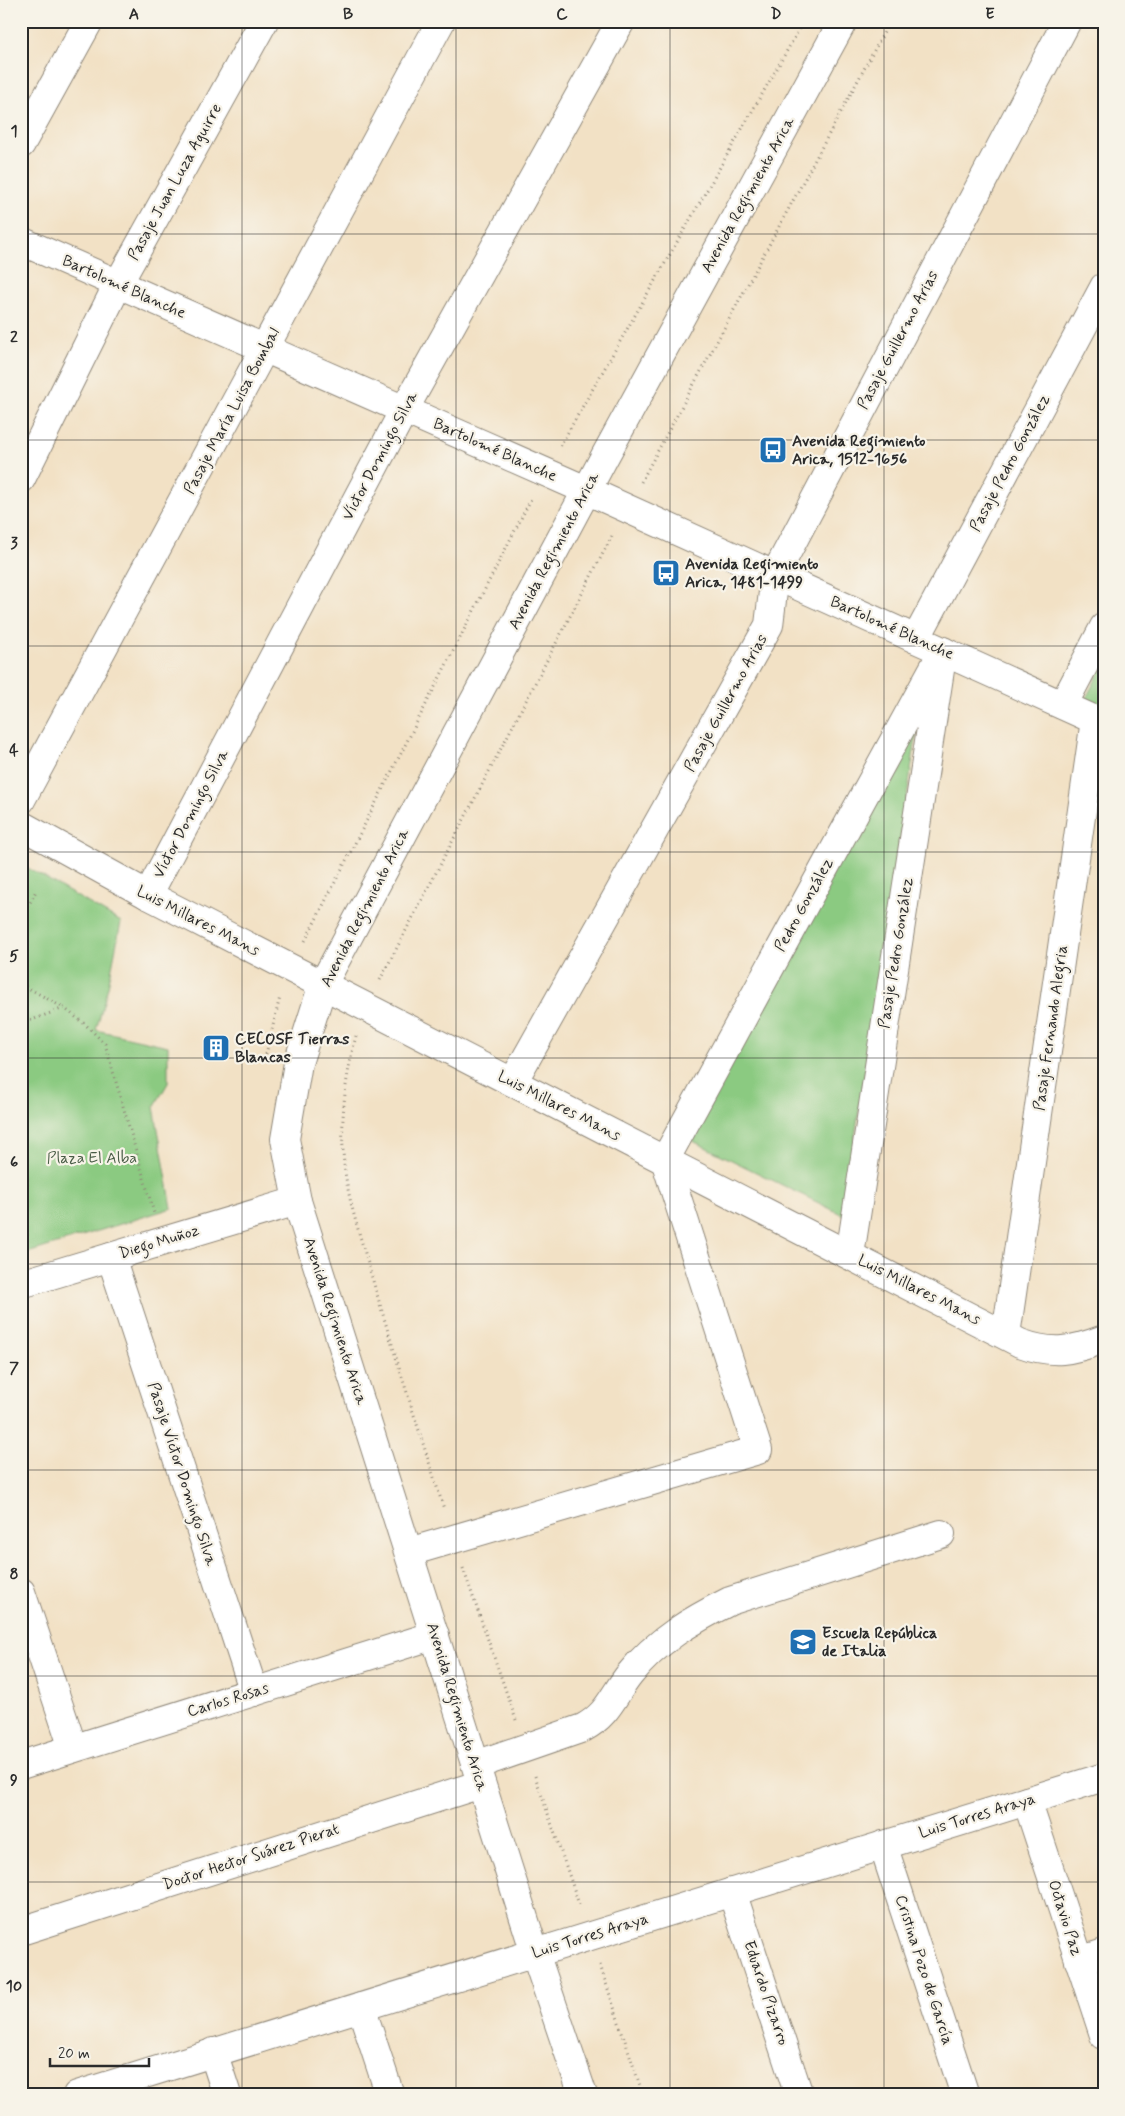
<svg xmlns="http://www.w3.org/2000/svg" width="1125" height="2116" font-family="Mynerve,sans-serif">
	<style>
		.green { fill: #8bca81; stroke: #5b7a56 }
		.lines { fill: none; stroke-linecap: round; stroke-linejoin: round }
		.minor-casing { stroke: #8e8678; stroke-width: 30 }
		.path { stroke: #8e8678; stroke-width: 3; stroke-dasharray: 1 4; stroke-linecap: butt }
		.minor { stroke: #fff; stroke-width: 28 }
		.grid { fill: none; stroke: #2b2b2b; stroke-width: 1; stroke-opacity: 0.55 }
		.labels { text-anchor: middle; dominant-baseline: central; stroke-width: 4.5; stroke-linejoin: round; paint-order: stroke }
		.street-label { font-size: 16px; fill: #2b2b2b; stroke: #f7f3e8 }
		.poi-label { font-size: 16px; font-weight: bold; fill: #2b2b2b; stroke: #f7f3e8; text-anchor: start }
		.park-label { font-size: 16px; fill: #485b45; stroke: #f7f3e8 }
		.neatline { fill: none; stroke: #2b2b2b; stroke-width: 2 }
		.grid-label { font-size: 16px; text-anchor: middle; font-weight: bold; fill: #2b2b2b }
	</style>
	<rect width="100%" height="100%" fill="#f7f3e8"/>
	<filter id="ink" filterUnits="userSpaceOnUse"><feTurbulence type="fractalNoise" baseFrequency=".02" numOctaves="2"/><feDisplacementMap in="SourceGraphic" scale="10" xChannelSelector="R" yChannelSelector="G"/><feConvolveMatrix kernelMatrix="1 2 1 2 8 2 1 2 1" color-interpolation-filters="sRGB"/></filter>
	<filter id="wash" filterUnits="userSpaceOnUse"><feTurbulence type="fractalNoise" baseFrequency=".0096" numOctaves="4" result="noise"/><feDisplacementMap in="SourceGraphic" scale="20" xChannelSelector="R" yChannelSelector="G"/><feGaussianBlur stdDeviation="1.12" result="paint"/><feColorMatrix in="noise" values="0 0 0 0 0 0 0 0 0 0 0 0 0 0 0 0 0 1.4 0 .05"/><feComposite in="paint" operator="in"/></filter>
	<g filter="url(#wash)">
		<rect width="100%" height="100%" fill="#f2e1c5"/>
		<g class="green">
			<polygon points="1104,663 1104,708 1085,700"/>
			<polygon points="921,705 843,1215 691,1140"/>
			<polygon points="21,864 121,922 108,987 96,1030 168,1046 168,1083 154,1107 172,1208 21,1255"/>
		</g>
	</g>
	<g filter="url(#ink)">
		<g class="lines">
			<defs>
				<g id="minor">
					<polyline points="21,144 89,21"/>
					<polyline points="21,241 586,490 1104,724"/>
					<polyline points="21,479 118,284 264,21"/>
					<polyline points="916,639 1104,287"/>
					<polyline points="1063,705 1104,627"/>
					<polyline points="21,800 441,21"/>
					<path d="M21,825L148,895L1020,1343C1053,1355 1072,1351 1104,1339"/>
					<polyline points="148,895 404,410 621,21"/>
					<polyline points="513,1082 769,625 775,575 1067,21"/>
					<polyline points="850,1255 940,670"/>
					<polyline points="111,1257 254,1692"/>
					<polyline points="21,1284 297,1201"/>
					<polyline points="1006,1335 1095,720"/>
					<polyline points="409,1552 758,1450 665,1160 943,651"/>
					<polyline points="21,1592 73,1748"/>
					<polyline points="21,1765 435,1635"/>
					<path d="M476,1765L583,1728C609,1714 613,1695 630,1674C656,1641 692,1620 730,1601L941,1534"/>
					<polyline points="1027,1801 1104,2035"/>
					<polyline points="883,1845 965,2095"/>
					<polyline points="732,1892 799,2095"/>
					<polyline points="21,1931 481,1784"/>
					<polyline points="1079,1961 1104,1953"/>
					<polyline points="361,2007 390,2095"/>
					<polyline points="213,2052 227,2095"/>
					<polyline points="77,2095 1104,1777"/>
					<polyline points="583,2095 535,1953 297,1201 285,1139 298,1063 323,984 605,456 843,21"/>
				</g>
			</defs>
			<use href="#minor" class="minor-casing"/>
			<g class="path">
				<polyline points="560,446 804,21"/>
				<polyline points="641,482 890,21"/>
				<polyline points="21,920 37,889"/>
				<polyline points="305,941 531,499"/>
				<polyline points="380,980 612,536"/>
				<polyline points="21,984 64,1008"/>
				<polyline points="21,1024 64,1008 86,1025 105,1044 154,1213"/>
				<path d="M356,1036C345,1078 340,1121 344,1164C348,1201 361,1238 371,1274C394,1353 419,1431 444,1509"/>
				<polyline points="266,1054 280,997"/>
				<polyline points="463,1568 516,1720"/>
				<polyline points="535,1776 580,1907"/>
				<polyline points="600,1965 643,2095"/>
			</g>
			<use href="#minor" class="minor"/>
		</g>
	</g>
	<path class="grid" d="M242,21V2095M456,21V2095M670,21V2095M884,21V2095M21,234H1104M21,440H1104M21,646H1104M21,852H1104M21,1058H1104M21,1264H1104M21,1470H1104M21,1676H1104M21,1882H1104"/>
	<defs>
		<symbol id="bus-square" viewBox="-11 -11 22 22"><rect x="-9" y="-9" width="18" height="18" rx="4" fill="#1f6fb2" stroke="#f7f3e8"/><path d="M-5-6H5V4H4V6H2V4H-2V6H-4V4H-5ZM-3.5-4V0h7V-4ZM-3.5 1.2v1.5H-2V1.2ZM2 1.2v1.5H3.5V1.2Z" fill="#fff"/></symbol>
		<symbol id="building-square" viewBox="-11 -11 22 22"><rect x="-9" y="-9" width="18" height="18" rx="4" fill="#1f6fb2" stroke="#f7f3e8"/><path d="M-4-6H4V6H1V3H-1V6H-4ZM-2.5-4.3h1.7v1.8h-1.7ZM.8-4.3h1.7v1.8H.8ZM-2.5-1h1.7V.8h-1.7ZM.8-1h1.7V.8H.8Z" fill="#fff"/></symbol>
		<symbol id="school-square" viewBox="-11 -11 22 22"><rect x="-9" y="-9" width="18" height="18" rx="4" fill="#1f6fb2" stroke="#f7f3e8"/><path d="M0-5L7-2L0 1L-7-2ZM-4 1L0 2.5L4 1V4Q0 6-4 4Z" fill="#fff"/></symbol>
	</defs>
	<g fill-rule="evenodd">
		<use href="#bus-square" x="757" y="434" width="32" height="32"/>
		<use href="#bus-square" x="650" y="557" width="32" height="32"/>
		<use href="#building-square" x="200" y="1032" width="32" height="32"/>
		<use href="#school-square" x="787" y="1626" width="32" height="32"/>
	</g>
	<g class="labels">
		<g class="street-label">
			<text transform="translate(175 182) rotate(-61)">Pasaje Juan Luza Aguirre</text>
			<text transform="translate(748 195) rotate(-61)">Avenida Regimiento Arica</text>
			<text transform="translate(124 287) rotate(24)">Bartolomé Blanche</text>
			<text transform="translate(898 340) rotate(-62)">Pasaje Guillermo Arias</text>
			<text transform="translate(232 411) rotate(-62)">Pasaje María Luisa Bombal</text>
			<text transform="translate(495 450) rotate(24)">Bartolomé Blanche</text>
			<text transform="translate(380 456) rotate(-62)">Víctor Domingo Silva</text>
			<text transform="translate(1010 463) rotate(-62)">Pasaje Pedro González</text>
			<text transform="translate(554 551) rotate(-62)">Avenida Regimiento Arica</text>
			<text transform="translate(892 628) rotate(24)">Bartolomé Blanche</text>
			<text transform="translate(726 703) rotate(-61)">Pasaje Guillermo Arias</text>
			<text transform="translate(191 814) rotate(-62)">Víctor Domingo Silva</text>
			<text transform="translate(804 905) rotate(-61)">Pedro González</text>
			<text transform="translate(365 908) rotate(-63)">Avenida Regimiento Arica</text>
			<text transform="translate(198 921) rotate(27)">Luis Millares Mans</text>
			<text transform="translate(896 953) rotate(-81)">Pasaje Pedro González</text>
			<text transform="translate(1051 1028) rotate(-82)">Pasaje Fernando Alegria</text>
			<text transform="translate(559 1106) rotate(27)">Luis Millares Mans</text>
			<text transform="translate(159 1242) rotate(-17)">Diego Muñoz</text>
			<text transform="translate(919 1290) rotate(27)">Luis Millares Mans</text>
			<text transform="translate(335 1321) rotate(72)">Avenida Regimiento Arica</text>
			<text transform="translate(182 1474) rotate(72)">Pasaje Víctor Domingo Silva</text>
			<text transform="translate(228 1700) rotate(-17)">Carlos Rosas</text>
			<text transform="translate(457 1707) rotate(73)">Avenida Regimiento Arica</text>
			<text transform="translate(977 1816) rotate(-17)">Luis Torres Araya</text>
			<text transform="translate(251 1857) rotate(-18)">Doctor Hector Suárez Pierat</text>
			<text transform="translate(1065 1918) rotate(72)">Octavio Paz</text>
			<text transform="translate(590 1936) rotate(-17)">Luis Torres Araya</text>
			<text transform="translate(924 1970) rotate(72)">Cristina Pozo de García</text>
			<text transform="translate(766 1993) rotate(71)">Eduardo Pizarro</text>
		</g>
		<g class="poi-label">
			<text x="792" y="441">Avenida Regimiento<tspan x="792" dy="18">Arica, 1512-1656</tspan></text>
			<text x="685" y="564">Avenida Regimiento<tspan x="685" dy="18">Arica, 1481-1499</tspan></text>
			<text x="235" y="1039">CECOSF Tierras<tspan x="235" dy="18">Blancas</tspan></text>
			<text x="822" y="1633">Escuela República<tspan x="822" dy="18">de Italia</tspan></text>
		</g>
		<g class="park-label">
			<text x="92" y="1158">Plaza El Alba</text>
		</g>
	</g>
	<rect width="1125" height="2116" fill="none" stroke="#f7f3e8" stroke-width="55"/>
	<path d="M50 2058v8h99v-8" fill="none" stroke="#2b2b2b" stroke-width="2.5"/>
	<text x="58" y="2058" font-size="15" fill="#2b2b2b" stroke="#f7f3e8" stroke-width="4" paint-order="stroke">20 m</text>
	<rect x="28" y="28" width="1070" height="2060" class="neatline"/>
	<g class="grid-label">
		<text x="134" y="19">A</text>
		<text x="348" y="19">B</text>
		<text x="562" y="19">C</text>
		<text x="776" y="19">D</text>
		<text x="990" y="19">E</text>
		<text x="14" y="136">1</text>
		<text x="14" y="342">2</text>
		<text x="14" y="548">3</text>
		<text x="14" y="755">4</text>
		<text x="14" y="961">5</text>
		<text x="14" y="1167">6</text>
		<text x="14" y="1373">7</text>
		<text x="14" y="1579">8</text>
		<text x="14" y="1785">9</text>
		<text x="14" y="1991">10</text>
	</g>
</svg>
